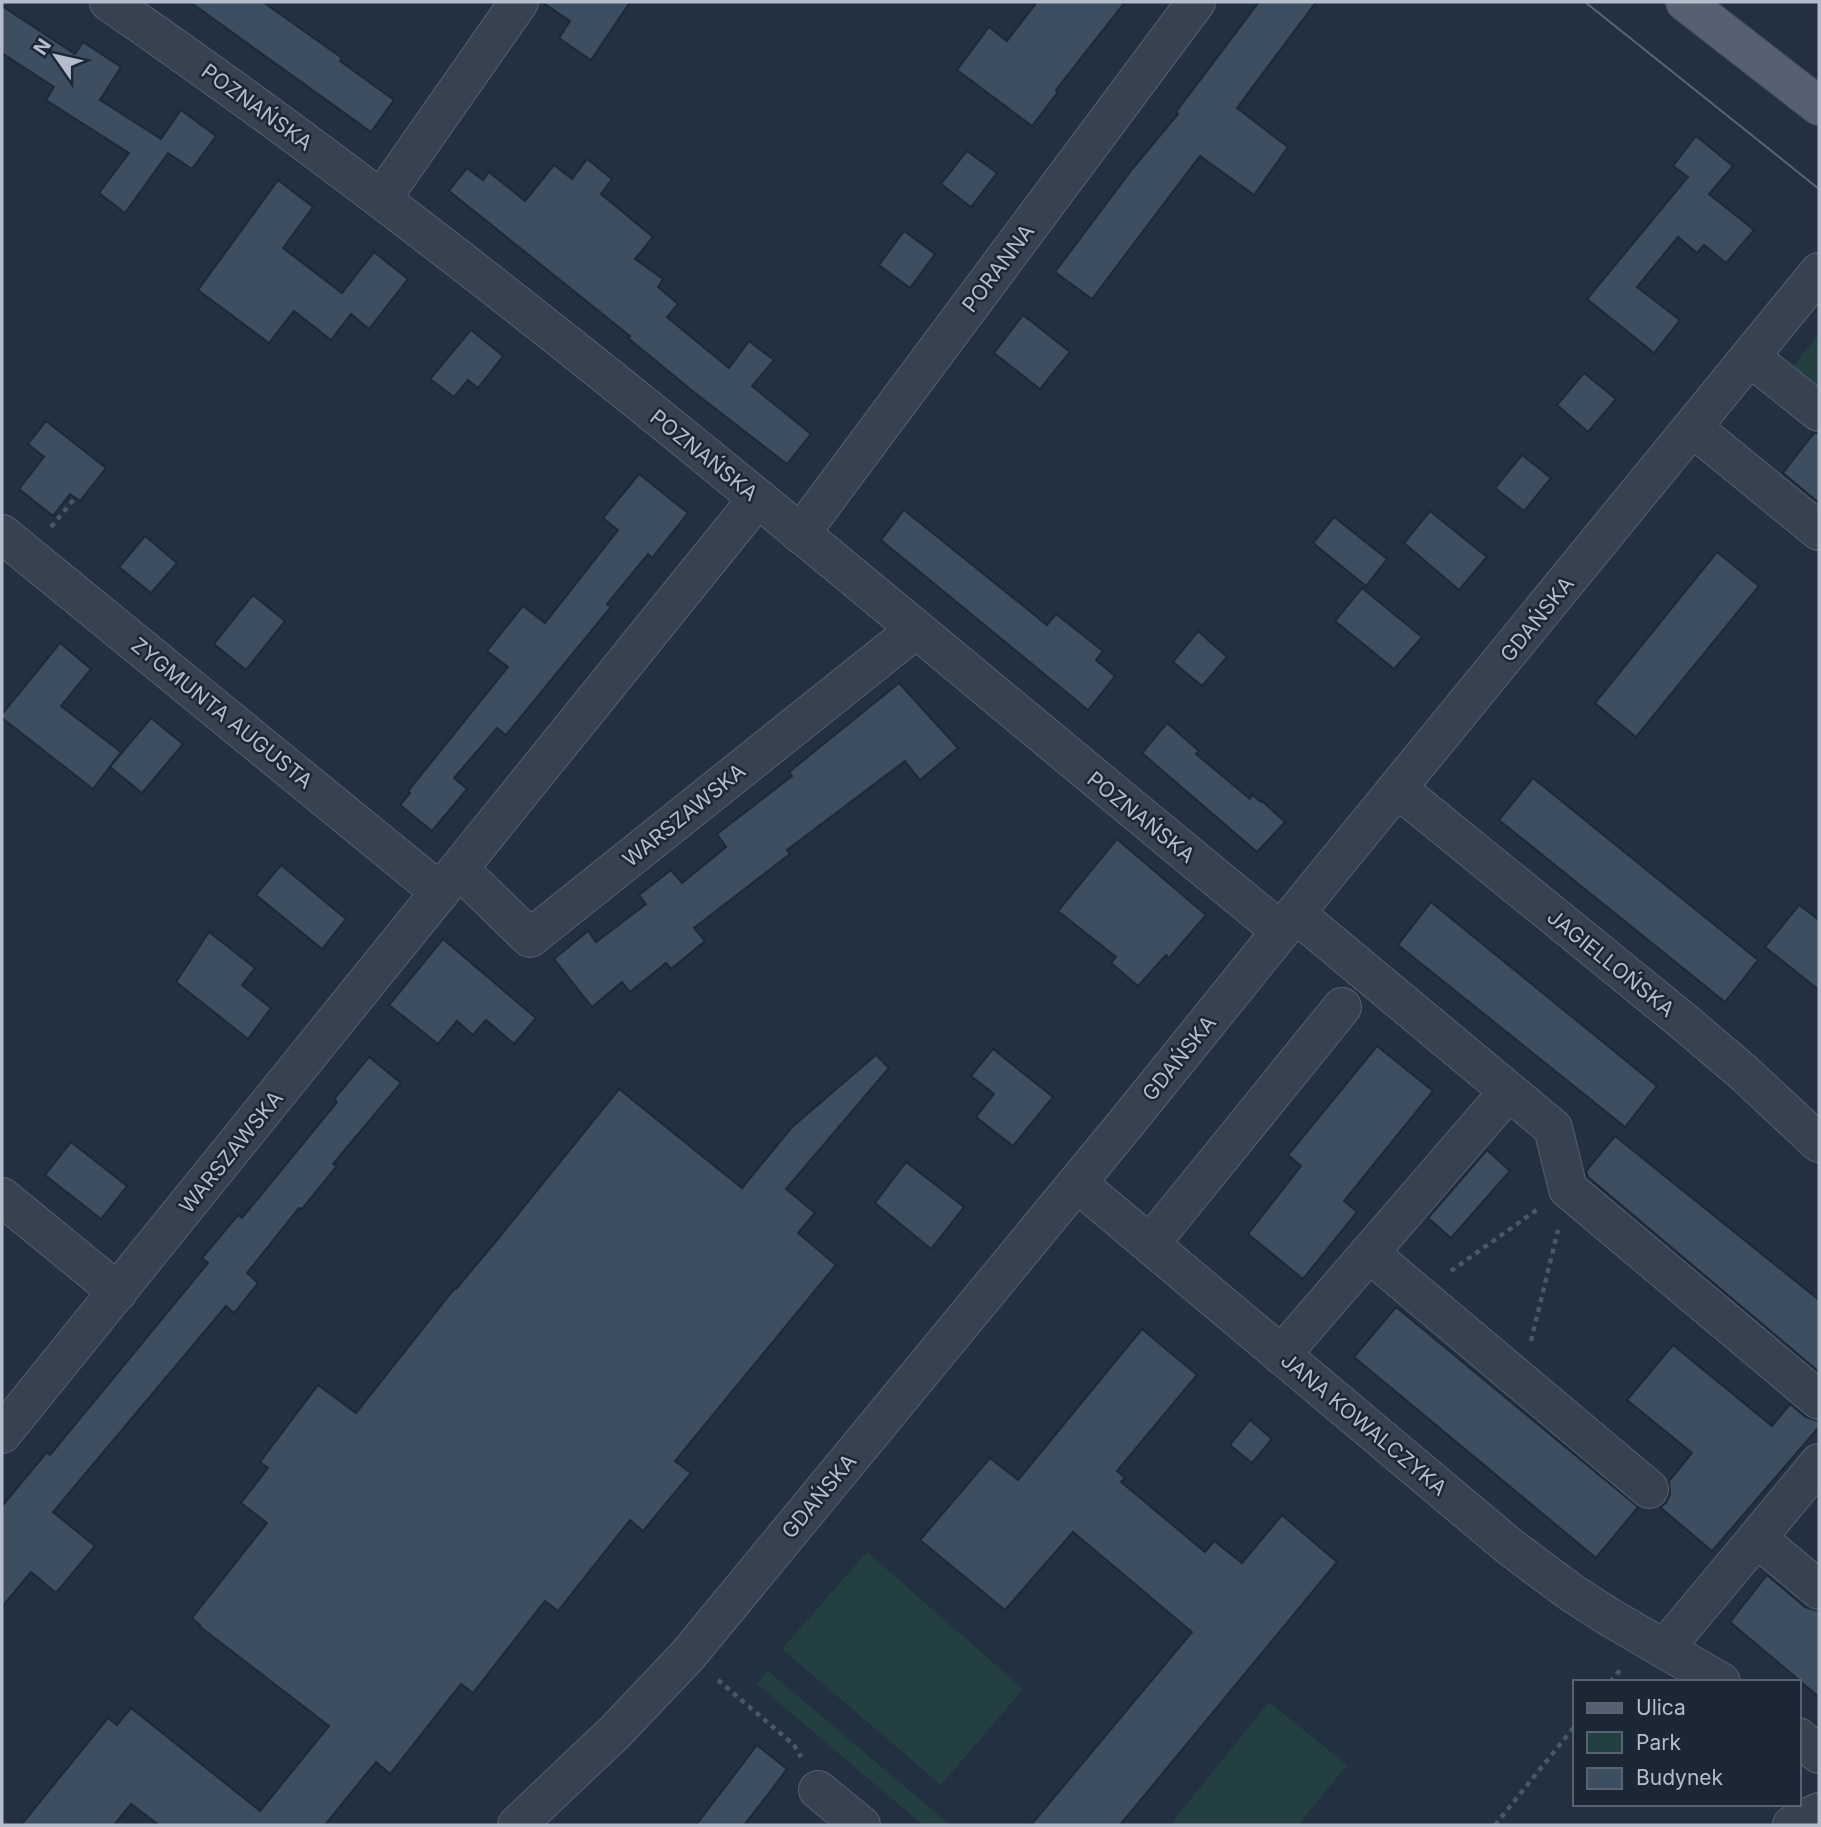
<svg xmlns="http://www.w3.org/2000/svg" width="1821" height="1827" font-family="Inter,sans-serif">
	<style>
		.green { fill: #243f42 }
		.building { fill: #3e4e61; stroke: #1e2938; stroke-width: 2 }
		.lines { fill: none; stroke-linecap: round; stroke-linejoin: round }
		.minor-casing { stroke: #55606e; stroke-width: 40 }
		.major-casing { stroke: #404b5a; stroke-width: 40 }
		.path { stroke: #435c5f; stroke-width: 4.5; stroke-dasharray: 5 5; stroke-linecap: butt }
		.minor { stroke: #374251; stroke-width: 38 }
		.major { stroke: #556171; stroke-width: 38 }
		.tram { stroke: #586678; stroke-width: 2 }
		.labels { text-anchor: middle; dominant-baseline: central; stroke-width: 5; stroke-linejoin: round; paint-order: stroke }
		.street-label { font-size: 21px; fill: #b3bdcb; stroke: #1c2736 }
	</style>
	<rect width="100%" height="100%" fill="#223041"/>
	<g class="green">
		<polygon points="1819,334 1819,410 1782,380"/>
		<polygon points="867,1552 1023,1689 941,1785 782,1649"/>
		<polygon points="768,1670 768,1671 950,1825 923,1825 757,1684"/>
		<polygon points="1269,1702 1347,1765 1298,1825 1170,1825"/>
	</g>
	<g class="building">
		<polygon points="190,2 263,2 342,58 340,61 394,100 371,132"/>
		<polygon points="542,2 630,2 591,60 559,38 570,21"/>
		<polygon points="1037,2 1125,2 1056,90 1058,92 1032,126 957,70 989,27 1007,41"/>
		<polygon points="1259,2 1316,2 1237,108 1288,147 1254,195 1200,156 1092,299 1055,272 1133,168 1178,114 1176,112"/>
		<polygon points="2,6 75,54 83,42 121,67 100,100 161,139 181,110 216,136 192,169 168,153 125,213 99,193 129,153 46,100 54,87 2,53"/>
		<polygon points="1696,136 1733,166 1709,194 1754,230 1726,263 1704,245 1697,253 1678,237 1637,287 1680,320 1654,353 1587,299 1688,177 1673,166"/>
		<polygon points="967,151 997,173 971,207 941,184"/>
		<polygon points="587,159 612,179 601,194 653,237 635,259 663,279 658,287 678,304 667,317 729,368 749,341 774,360 752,386 811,434 787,464 695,393 628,338 630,336 449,191 467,168 483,180 489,172 525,201 554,165 572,179"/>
		<polygon points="278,180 313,207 283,248 342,293 374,252 408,279 369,329 351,314 331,340 294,311 269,343 198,290"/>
		<polygon points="904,231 935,254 910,288 879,265"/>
		<polygon points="1023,315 1070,352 1040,389 994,353"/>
		<polygon points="471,330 503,356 478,388 468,380 454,397 430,379"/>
		<polygon points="1584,373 1616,399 1588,432 1557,405"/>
		<polygon points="46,421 106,468 80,501 70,494 53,516 19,489 44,457 28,444"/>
		<polygon points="1814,433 1819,433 1819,503 1783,473"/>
		<polygon points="1522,455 1551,478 1524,511 1495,488"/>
		<polygon points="639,474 688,513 652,558 648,554 607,604 611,607 506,735 497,728 454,778 467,789 432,831 400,805 410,793 408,791 508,667 487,651 523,606 545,623 618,530 603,518"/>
		<polygon points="904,510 1047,625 1056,614 1103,651 1096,660 1115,676 1088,710 881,540"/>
		<polygon points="1430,511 1487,557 1459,590 1404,543"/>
		<polygon points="1334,517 1387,559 1366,586 1313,543"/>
		<polygon points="145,536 177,563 151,593 119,567"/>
		<polygon points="1717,552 1759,586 1636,737 1595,703"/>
		<polygon points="1362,588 1422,637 1394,669 1335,621"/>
		<polygon points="253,595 285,621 246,670 214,644"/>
		<polygon points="1198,631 1227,657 1202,686 1173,662"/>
		<polygon points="60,643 91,669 61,706 121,752 93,789 2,718 2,714"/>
		<polygon points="899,683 958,748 920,780 905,761 787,850 790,854 694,928 705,941 671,969 666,963 630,992 622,982 592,1007 554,959 588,931 596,942 646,904 639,895 671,870 682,883 726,847 717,834 792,776 789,772"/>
		<polygon points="151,718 183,744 142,793 110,767"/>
		<polygon points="1167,723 1199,751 1196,754 1250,799 1252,795 1261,802 1262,801 1285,822 1257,852 1142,753"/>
		<polygon points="1533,778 1758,960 1725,1002 1499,820"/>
		<polygon points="1117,839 1206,915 1169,958 1166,955 1138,986 1111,963 1116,957 1058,911"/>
		<polygon points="281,865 346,919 322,949 256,895"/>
		<polygon points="1431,902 1657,1086 1625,1127 1398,945"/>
		<polygon points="1799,905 1819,920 1819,990 1765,947"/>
		<polygon points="209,932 255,968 242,985 271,1008 248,1039 176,982"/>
		<polygon points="443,939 536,1018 514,1044 486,1020 473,1035 457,1021 438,1044 389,1005"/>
		<polygon points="1377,1046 1433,1091 1344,1201 1357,1212 1303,1279 1248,1234 1301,1166 1288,1155"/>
		<polygon points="993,1049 1053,1097 1013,1146 976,1117 994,1094 971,1076"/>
		<polygon points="876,1055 889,1068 786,1189 815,1213 798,1233 836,1265 675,1461 691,1473 643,1531 630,1520 558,1611 545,1601 473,1693 461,1684 390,1774 376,1762 325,1825 159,1825 131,1804 114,1825 21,1825 108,1718 117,1725 131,1708 260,1811 329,1726 199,1626 200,1625 192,1618 267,1523 241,1503 268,1468 260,1462 318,1385 356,1413 455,1288 456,1289 497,1240 619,1089 742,1188 792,1127"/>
		<polygon points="369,1057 401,1083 333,1164 337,1166 302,1209 299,1208 247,1273 258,1283 234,1313 226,1306 53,1512 95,1546 56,1593 31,1572 2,1607 2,1506 47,1452 50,1455 208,1263 202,1258 238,1215 242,1218 337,1102 334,1099"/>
		<polygon points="1615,1136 1819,1300 1819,1372 1588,1177 1586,1171"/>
		<polygon points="71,1142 127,1186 101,1219 45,1175"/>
		<polygon points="1487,1150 1510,1171 1451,1238 1428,1218"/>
		<polygon points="906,1162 964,1207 931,1249 875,1203"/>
		<polygon points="1396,1307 1638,1507 1596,1558 1354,1357"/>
		<polygon points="1142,1329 1197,1375 1117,1471 1125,1478 1121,1482 1205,1552 1214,1541 1242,1563 1282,1515 1337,1562 1120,1825 1031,1825 1192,1632 1073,1532 1005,1610 920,1540 990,1458 1018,1480"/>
		<polygon points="1673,1345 1772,1426 1790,1404 1806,1417 1819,1421 1819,1427 1712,1551 1660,1507 1666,1503 1670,1494 1669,1481 1692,1453 1627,1400"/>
		<polygon points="1250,1420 1272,1439 1252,1463 1230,1445"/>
		<polygon points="1767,1575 1805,1607 1819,1611 1819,1697 1730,1622"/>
		<polygon points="757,1745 787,1769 766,1797 744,1825 696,1825"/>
	</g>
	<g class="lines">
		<defs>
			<g id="minor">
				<path d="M109,2C520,285 895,616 1281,931"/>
				<polyline points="382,198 519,2"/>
				<polyline points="1750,357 1819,412"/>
				<polyline points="1693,428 1819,531"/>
				<polyline points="2,534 440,892"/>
				<polyline points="800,534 1196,2"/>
				<polyline points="1398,789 1683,1021 1744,1073 1819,1143"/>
				<polyline points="459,869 530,938 915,630"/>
				<polyline points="1295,913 1553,1128 1568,1189 1819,1400"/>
				<polyline points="1077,1183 1509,1546 1572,1593 1611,1618 1721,1682"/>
				<polyline points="2,1197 118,1292"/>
				<polyline points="1150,1244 1342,1007"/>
				<polyline points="1369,1253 1649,1489"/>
				<polyline points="1281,1355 1508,1092"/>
				<polyline points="2,1434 758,498"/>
				<polyline points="1757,1538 1819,1463"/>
				<polyline points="1664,1649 1757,1538 1819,1590"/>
				<polyline points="1798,1737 1819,1754"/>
				<polyline points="818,1790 861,1825"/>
				<polyline points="517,1825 616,1731 688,1655 1127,1122 1327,874 1819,272"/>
				<polyline points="1792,1825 1819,1812"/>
			</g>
			<polyline id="major" points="1685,2 1819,106"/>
		</defs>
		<use href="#minor" class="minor-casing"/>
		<use href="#major" class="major-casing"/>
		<g class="path">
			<polyline points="51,527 75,498"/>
			<polyline points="1451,1271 1538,1209"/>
			<polyline points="1531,1341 1558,1230"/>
			<polyline points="718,1680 794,1745 801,1757"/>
			<polyline points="1610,1682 1621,1669"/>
			<polyline points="1495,1825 1574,1727"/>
		</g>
		<use href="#minor" class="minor"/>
		<use href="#major" class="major"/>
		<polyline class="tram" points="1585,2 1819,189"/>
	</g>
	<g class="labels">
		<g class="street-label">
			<text transform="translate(257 107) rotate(36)">POZNAŃSKA</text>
			<text transform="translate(998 268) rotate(-53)">PORANNA</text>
			<text transform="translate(704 455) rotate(39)">POZNAŃSKA</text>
			<text transform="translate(1537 619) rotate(-51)">GDAŃSKA</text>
			<text transform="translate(222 713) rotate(39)">ZYGMUNTA AUGUSTA</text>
			<text transform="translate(684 815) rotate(-39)">WARSZAWSKA</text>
			<text transform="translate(1141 817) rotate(39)">POZNAŃSKA</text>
			<text transform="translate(1611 963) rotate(39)">JAGIELLOŃSKA</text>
			<text transform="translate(1179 1058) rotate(-51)">GDAŃSKA</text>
			<text transform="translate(231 1152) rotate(-51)">WARSZAWSKA</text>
			<text transform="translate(1364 1424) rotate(40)">JANA KOWALCZYKA</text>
			<text transform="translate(819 1496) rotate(-50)">GDAŃSKA</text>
		</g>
	</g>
	<rect width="1821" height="1827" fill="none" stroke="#b3bdcb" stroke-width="7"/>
	<rect x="1573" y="1680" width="228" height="126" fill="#1c2736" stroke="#586372" stroke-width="2"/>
	<rect x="1587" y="1703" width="35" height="10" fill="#556171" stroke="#586372" stroke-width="2"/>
	<text x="1636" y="1715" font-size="21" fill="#b3bdcb">Ulica</text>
	<rect x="1587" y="1732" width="35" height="21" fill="#243f42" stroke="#586372" stroke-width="2"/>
	<text x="1636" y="1750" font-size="21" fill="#b3bdcb">Park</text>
	<rect x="1587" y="1768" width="35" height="21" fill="#3e4e61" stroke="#586372" stroke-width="2"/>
	<text x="1636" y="1785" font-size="21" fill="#b3bdcb">Budynek</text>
	<g transform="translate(56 56) rotate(304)" stroke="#1c2736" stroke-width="5" paint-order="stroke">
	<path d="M0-5L12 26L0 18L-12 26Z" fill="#b3bdcb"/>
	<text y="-10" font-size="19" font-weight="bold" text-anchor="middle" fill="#b3bdcb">N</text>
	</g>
</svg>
